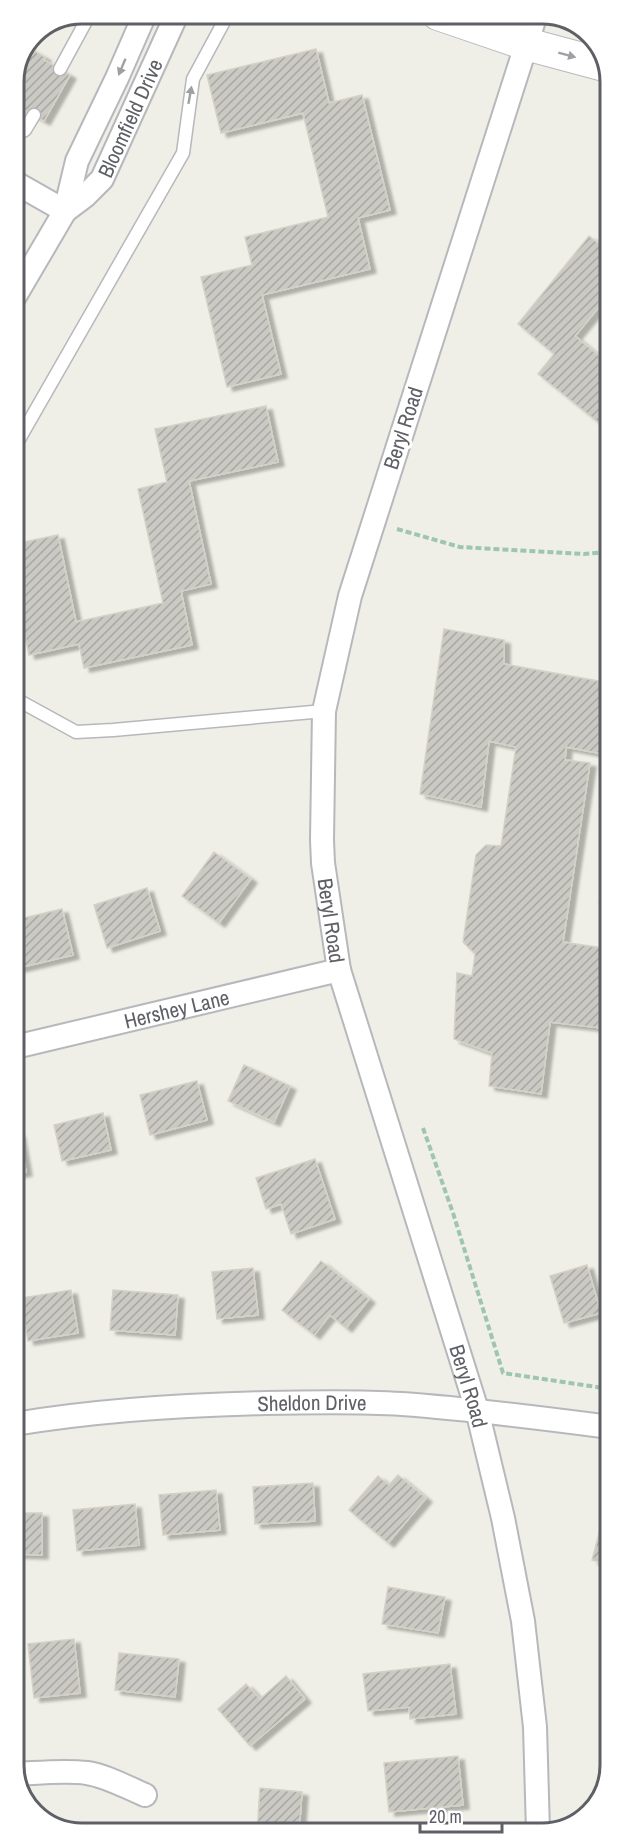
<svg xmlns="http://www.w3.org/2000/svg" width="624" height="1847" font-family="'Archivo Narrow',sans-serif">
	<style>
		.building { fill: url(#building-hatch); stroke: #d4d2c5; stroke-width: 1.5; filter: url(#shadow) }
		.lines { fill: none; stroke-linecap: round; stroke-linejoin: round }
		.service-casing { stroke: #b7b8bc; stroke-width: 15 }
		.minor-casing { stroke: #b7b8bc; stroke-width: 26 }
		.secondary-casing { stroke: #b8b9bf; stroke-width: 34 }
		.path { stroke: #9ec5b1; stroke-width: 4; stroke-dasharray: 6 3; stroke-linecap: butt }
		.service { stroke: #fff; stroke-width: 12 }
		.minor { stroke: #fff; stroke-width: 22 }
		.secondary { stroke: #fff; stroke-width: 32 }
		.oneway { fill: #9ea0a3 }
		.labels { text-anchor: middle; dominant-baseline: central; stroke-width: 6; stroke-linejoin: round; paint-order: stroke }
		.street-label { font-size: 21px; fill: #5e6066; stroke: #fff }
		.rim { fill: none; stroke: #5e6066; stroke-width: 3 }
	</style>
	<defs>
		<pattern id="building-hatch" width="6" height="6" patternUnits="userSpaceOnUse" patternTransform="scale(1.5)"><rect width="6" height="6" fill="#cbc9c4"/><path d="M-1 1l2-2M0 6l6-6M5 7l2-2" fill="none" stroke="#a8a7a3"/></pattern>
		<filter id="shadow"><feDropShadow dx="6" dy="4" stdDeviation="1.5" flood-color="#0004"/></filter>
	</defs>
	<rect width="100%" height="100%" fill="#efefe7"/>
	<g class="building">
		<polygon points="27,47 45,57 44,60 70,75 44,121 18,106 16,109 14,108 14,77"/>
		<polygon points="316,49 329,103 362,95 390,210 358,218 370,269 262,295 281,374 227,387 201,277 252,265 245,237 328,217 303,113 221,133 207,75"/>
		<polygon points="589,236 609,252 609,295 575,336 609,364 609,431 538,374 554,354 518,324"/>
		<polygon points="266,406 278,462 189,481 211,584 181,591 192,645 84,668 79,644 29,655 14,584 14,544 58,535 76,622 163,603 138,489 167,482 155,429"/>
		<polygon points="444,629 504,640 504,664 609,683 609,755 566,747 565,760 590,763 563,942 609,949 610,1029 550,1022 541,1094 489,1086 492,1053 454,1039 457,973 472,976 475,954 463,942 476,855 486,845 501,846 516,747 489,741 481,807 420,794"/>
		<polygon points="609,837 609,905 599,904"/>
		<polygon points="214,852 251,879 219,923 182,896"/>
		<polygon points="147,888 160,931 107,948 94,905"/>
		<polygon points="62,909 73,955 18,968 15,953 15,920"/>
		<polygon points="244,1065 290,1086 274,1122 228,1101"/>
		<polygon points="197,1081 207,1120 150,1135 140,1095"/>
		<polygon points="103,1113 111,1150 62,1161 54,1125"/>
		<polygon points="19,1133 26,1172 15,1174 15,1134"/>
		<polygon points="315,1159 335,1219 291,1234 281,1204 266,1209 256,1178"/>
		<polygon points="321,1261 369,1299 346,1328 330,1315 314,1335 282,1310"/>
		<polygon points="587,1265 601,1313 564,1323 550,1276"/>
		<polygon points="253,1268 258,1315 217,1319 212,1272"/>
		<polygon points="71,1290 78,1333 28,1341 21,1298"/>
		<polygon points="113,1290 178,1295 175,1335 110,1330"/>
		<polygon points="398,1475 426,1498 388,1543 349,1510 378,1476 389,1485"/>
		<polygon points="313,1483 315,1521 255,1524 253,1487"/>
		<polygon points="216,1490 220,1530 163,1535 159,1495"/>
		<polygon points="135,1504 139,1545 77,1551 73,1510"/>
		<polygon points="606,1507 610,1509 610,1565 592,1560"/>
		<polygon points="15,1513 42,1513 42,1555 15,1554"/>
		<polygon points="388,1587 445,1597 438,1633 382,1624"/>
		<polygon points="610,1630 610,1676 601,1633"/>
		<polygon points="74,1639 80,1693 34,1698 28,1644"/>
		<polygon points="119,1653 179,1659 175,1697 115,1690"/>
		<polygon points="450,1664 456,1714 410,1719 409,1707 368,1711 363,1674"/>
		<polygon points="286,1676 305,1699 250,1746 218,1709 246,1684 260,1699"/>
		<polygon points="458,1756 463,1805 389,1812 384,1763"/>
		<polygon points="260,1788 302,1792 299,1832 257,1833"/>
	</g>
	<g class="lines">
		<defs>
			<g id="service">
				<polyline points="60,69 85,23"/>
				<polyline points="14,136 25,130 34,115"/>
				<polyline points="14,448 183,153 193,79 228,14"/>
				<polyline points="14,698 76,732 113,730 324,711"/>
			</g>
			<g id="minor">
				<path id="s1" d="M536,14L350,596L324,711L322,840L323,863L339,970L477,1410L503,1518L523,1621L535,1727L538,1831"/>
				<polyline points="14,182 65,211"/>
				<path id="s2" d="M65,211L85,196L102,179L177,14"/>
				<polyline points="14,298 65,211 77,161 117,78 145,14"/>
				<path id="s3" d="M15,1047L339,970"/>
				<path id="s4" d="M15,1424C97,1410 182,1405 265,1403C310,1402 356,1401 402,1404C472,1409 541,1418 610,1427"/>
				<path d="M16,1774C39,1773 64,1770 87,1773C107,1776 126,1787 145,1795"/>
			</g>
			<polyline id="secondary" points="438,14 526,44 608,66"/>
		</defs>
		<use href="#service" class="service-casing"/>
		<use href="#minor" class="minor-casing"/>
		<use href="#secondary" class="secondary-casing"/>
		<g class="path">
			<polyline points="397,529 460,547 584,554 609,552"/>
			<polyline points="423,1128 453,1213 503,1373 610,1389"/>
		</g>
		<use href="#service" class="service"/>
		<use href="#minor" class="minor"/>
		<use href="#secondary" class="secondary"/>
	</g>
	<defs><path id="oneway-solid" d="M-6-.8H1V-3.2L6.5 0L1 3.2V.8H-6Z" transform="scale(1.5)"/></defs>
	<g class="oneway">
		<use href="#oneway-solid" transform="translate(567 55) rotate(15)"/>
		<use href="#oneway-solid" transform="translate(122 67) rotate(113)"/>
		<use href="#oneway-solid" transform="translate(190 95) rotate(-80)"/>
	</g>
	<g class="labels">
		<g class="street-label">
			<text stroke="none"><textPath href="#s2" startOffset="116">Bloomfield Drive</textPath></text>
			<text transform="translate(403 428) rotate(-72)">Beryl Road</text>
			<text stroke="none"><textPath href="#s1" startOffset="939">Beryl Road</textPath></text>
			<text stroke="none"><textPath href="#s3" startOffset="166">Hershey Lane</textPath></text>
			<text stroke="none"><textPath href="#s1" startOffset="1425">Beryl Road</textPath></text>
			<text stroke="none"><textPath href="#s4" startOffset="298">Sheldon Drive</textPath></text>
		</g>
	</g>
	<path d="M0 0H624V1847H0ZM82 24H542A58 58 0 0 1 600 82V1765A58 58 0 0 1 542 1823H82A58 58 0 0 1 24 1765V82A58 58 0 0 1 82 24Z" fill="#fff" fill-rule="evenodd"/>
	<path class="rim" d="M82 24H542A58 58 0 0 1 600 82V1765A58 58 0 0 1 542 1823H82A58 58 0 0 1 24 1765V82A58 58 0 0 1 82 24Z"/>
	<path d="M420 1823v9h82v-9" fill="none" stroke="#5e6066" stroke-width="3"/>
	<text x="429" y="1823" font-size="18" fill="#5e6066" stroke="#ffffff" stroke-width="4.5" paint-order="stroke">20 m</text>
</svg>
